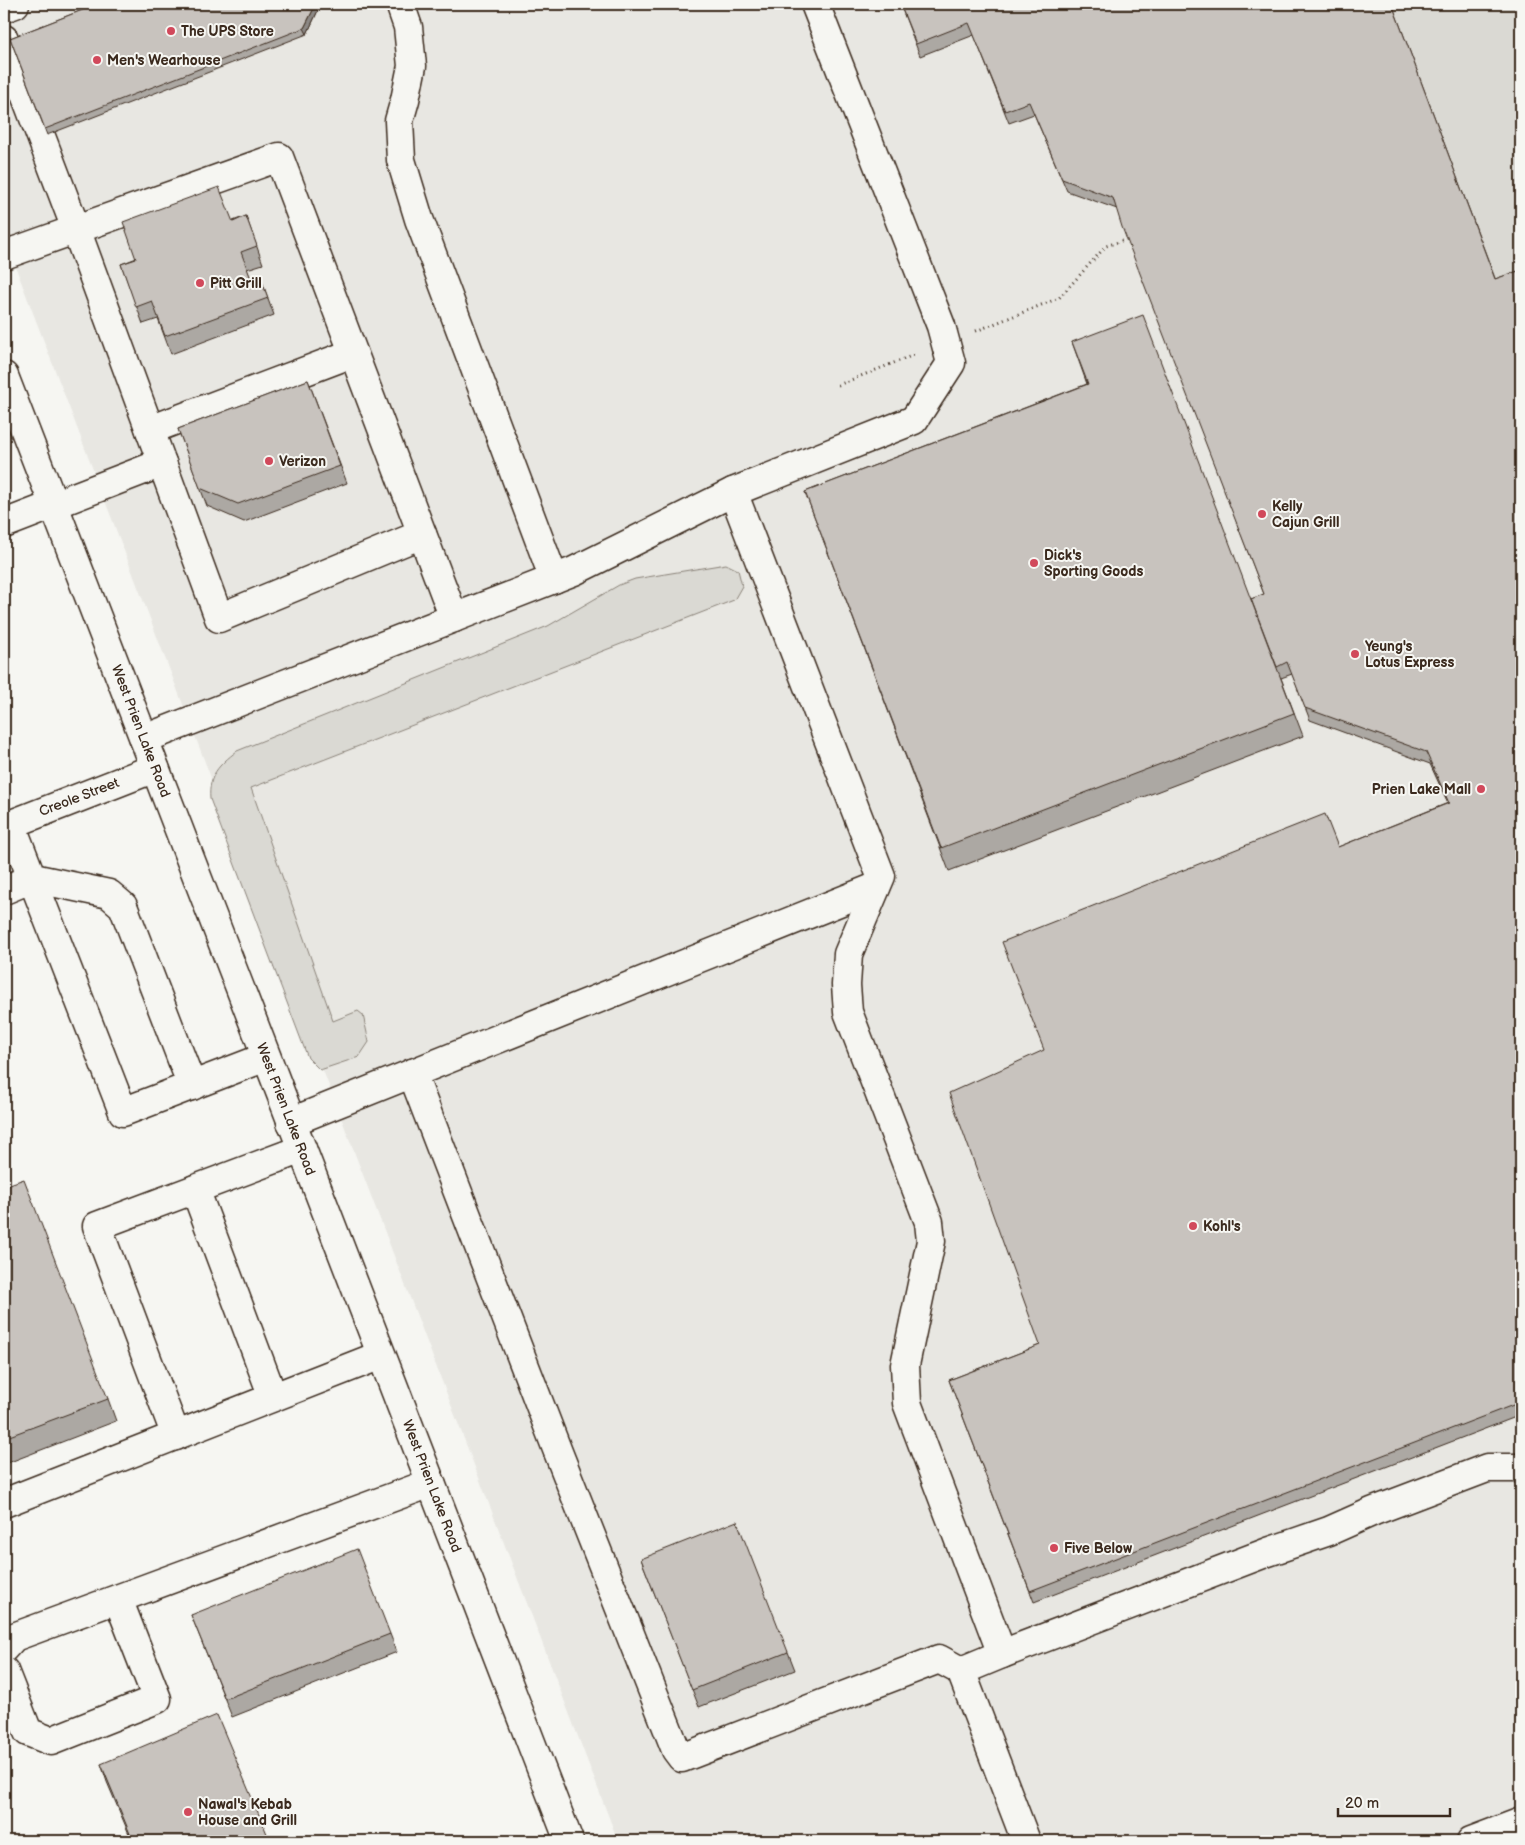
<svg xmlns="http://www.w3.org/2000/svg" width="1525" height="1845" font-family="'Balsamiq Sans',sans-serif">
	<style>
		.built { fill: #e8e7e2 }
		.green { fill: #dad9d3; stroke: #8a8278 }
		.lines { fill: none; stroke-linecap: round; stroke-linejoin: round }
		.minor-casing { stroke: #3b2a1e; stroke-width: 31 }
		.path { stroke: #3b2a1e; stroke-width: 3; stroke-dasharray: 1 4; stroke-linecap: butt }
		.minor { stroke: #f6f6f2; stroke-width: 28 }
		.wall { fill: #aca8a3; stroke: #3b2a1e }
		.shaded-wall { fill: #8c8885; stroke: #3b2a1e }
		.building { fill: #c8c3be; stroke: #3b2a1e }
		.poi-dot { fill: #d1495b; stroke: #f6f6f2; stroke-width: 2 }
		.labels { text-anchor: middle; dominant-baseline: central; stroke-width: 4; stroke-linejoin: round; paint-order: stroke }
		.poi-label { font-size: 14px; font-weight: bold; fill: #3b2a1e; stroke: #f6f6f2; text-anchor: start }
		.street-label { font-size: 14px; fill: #3b2a1e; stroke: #f6f6f2 }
	</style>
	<rect width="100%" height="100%" fill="#f6f6f2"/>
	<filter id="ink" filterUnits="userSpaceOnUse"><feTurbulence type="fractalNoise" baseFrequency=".02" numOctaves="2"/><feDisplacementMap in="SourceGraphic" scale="10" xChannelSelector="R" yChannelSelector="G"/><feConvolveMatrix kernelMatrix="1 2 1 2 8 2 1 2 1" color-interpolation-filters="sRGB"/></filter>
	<g filter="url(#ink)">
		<polygon class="built" points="4,4 1521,4 1521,1841 618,1841 4,237"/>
		<g class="green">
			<polygon points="1391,4 1521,4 1521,283 1500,291"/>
			<path d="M726,564L738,570L742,586L734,600L251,788L333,1021L358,1011L363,1015L369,1042L359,1057L320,1070L308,1058L210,799C208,775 219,765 237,751L548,626L619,585L635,579Z"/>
		</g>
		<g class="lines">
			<defs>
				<g id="minor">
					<polyline points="400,4 408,27 412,66 405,100 399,121 401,160 419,219 554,579"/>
					<polyline points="4,8 15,4"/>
					<polyline points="4,39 76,229 219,618 422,534"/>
					<polyline points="4,255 279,157 454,618"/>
					<polyline points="4,376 569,1841"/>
					<polyline points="150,430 353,353"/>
					<polyline points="733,492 881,876 848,954 846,985 848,1012 929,1222 931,1241 905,1365 907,1403 1002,1654 1268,1552 1329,1531 1374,1511 1487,1468 1521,1468"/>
					<polyline points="4,524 162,463"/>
					<polyline points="144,739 574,571 733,492 914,420 951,363 941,326 815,4"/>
					<polyline points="11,824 123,1112 266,1057"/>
					<polyline points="4,827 155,768"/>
					<polyline points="4,890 33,878 109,894 123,906 192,1086"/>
					<polyline points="412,1073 558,1452 676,1750 682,1758 939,1659 961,1671"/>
					<polyline points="291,1122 876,887"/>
					<polyline points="195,1189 273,1397"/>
					<polyline points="176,1436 97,1226 302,1149"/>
					<polyline points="4,1503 381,1355"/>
					<polyline points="4,1648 14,1637 431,1483"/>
					<polyline points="1002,1654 961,1671 1026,1841"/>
					<polyline points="4,1671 28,1732 51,1741 157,1699 118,1599"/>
					<polyline points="1471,1841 1521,1822"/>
				</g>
			</defs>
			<use href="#minor" class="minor-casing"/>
			<g class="path">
				<polyline points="976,331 1059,298 1106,246 1127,239"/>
				<polyline points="838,385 914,355"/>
			</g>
			<use href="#minor" class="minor"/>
		</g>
		<g class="wall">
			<polygon points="98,4 321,4 307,34 47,135 10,38"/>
			<polygon points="900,4 1392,4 1495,279 1521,270 1521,1415 1034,1602 949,1380 1040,1345 1044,1051 1338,847 1448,803 1430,764 1310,720 1292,674 1281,678 1303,736 949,871 805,492 1087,384 1072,342 1251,599 1264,594 1117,209 1067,191 1034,114 1009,123 974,35 920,56"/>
			<polygon points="246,216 263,264 247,269 251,279 260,276 274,315 171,354 158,319 143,324 121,264"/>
			<polygon points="308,380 347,483 244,522 207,506 178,429"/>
			<polygon points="4,1186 108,1399 116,1421 5,1464 4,1461"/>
			<polygon points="641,1559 788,1652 795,1670 699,1707"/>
			<polygon points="191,1615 390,1634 397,1652 232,1717"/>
			<polygon points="101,1764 270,1841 132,1841 107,1782"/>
		</g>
		<polygon class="shaded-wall" points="316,4 321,4 307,34 304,28"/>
		<g class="building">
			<polygon points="98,4 316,4 304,28 45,129 10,38"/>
			<polygon points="900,4 1392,4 1495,279 1521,270 1521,1402 1030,1591 949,1380 1040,1345 949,1093 1044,1050 1002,942 1325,814 1338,847 1449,803 1426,752 1305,708 1287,662 1277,667 1251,599 1264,594 1122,227 1113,198 1062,179 1029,102 1005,111 969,23 916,44"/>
			<polygon points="219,187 233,222 246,216 257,246 241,252 251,279 260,276 268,298 165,336 152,301 136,307 121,264 136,259 123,222"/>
			<polygon points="1143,315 1294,713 941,848 805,492 1088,384 1072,342"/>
			<polygon points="308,380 340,466 238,504 200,488 178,429"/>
			<polygon points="24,1179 108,1399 4,1438 4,1186"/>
			<polygon points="737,1521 788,1652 692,1690 641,1559"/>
			<polygon points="357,1549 390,1634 225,1699 191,1615"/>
			<polygon points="217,1715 270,1841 133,1841 101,1764"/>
		</g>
	</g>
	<g class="poi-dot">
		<circle cx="171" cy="31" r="5"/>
		<circle cx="97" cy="60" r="5"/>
		<circle cx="200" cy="283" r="5"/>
		<circle cx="269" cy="461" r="5"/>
		<circle cx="1262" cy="514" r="5"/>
		<circle cx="1034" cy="563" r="5"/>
		<circle cx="1355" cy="654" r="5"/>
		<circle cx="1481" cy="789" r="5"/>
		<circle cx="1193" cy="1226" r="5"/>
		<circle cx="1054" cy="1548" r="5"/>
		<circle cx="188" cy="1812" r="5"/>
	</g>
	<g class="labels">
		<g class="poi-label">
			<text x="181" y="31">The UPS Store</text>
			<text x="107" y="60">Men's Wearhouse</text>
			<text x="210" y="283">Pitt Grill</text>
			<text x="279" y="461">Verizon</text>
			<text x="1272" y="506">Kelly<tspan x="1272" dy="16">Cajun Grill</tspan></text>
			<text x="1044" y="555">Dick's<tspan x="1044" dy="16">Sporting Goods</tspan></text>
			<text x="1365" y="646">Yeung's<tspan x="1365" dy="16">Lotus Express</tspan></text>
			<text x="1471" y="789" text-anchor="end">Prien Lake Mall</text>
			<text x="1203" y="1226">Kohl's</text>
			<text x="1064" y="1548">Five Below</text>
			<text x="198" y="1804">Nawal's Kebab<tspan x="198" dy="16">House and Grill</tspan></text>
		</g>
		<g class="street-label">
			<text transform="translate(141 731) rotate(69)">West Prien Lake Road</text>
			<text transform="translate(79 797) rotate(-21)">Creole Street</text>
			<text transform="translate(286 1109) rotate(69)">West Prien Lake Road</text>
			<text transform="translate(432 1486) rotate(69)">West Prien Lake Road</text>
		</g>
	</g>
	<rect width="1525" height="1845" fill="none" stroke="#f6f6f2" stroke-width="20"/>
	<rect x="10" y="10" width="1505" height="1825" fill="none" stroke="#3b2a1e" stroke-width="2" filter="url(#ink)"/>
	<path d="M1338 1808v8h112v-8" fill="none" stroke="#3b2a1e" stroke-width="2.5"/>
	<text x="1345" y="1808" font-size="15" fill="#3b2a1e" stroke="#f6f6f2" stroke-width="4" paint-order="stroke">20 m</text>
</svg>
